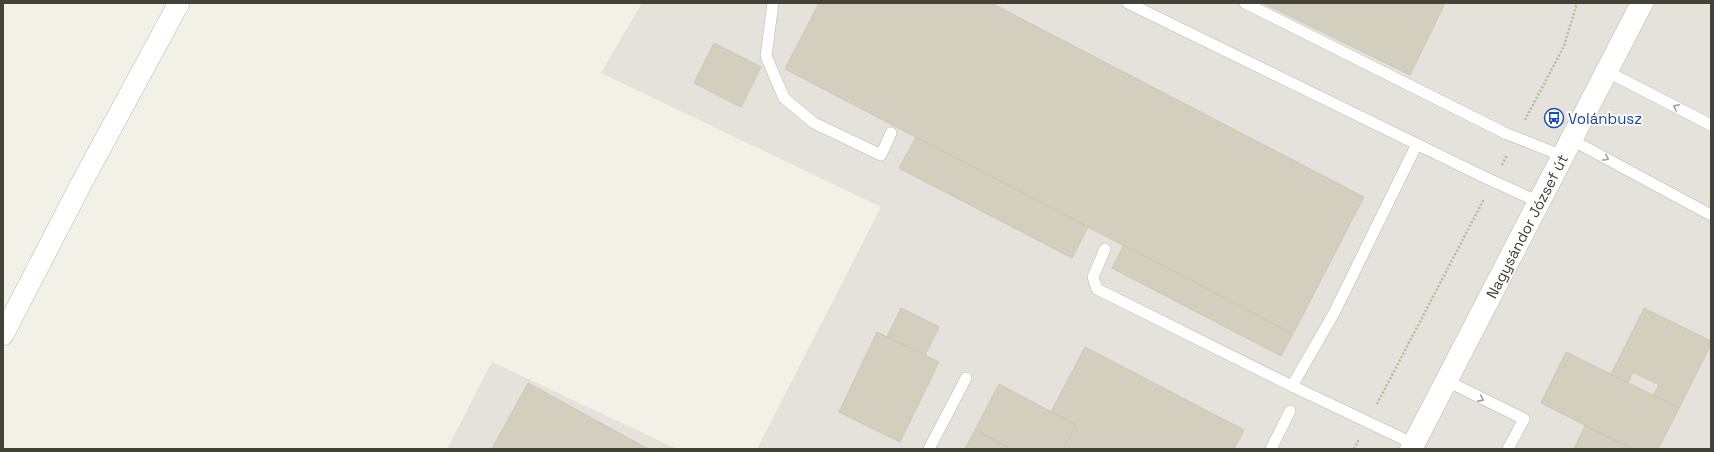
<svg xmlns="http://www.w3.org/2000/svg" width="1714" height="452" font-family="'Space Grotesk',sans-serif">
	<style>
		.industrial { fill: #e4e2db }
		.building { fill: #d2cfbe; stroke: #ccc8b2 }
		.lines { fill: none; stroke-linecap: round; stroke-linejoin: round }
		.service-casing { stroke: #bcbaaa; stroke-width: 12 }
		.minor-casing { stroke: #bcbaaa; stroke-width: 22 }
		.tertiary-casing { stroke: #bcbaaa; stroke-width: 23 }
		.path { stroke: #bcb99d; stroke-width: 2.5; stroke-dasharray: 2 2; stroke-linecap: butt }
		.service { stroke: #fff; stroke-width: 11 }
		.minor { stroke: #fff; stroke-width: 21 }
		.tertiary { stroke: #fff; stroke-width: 22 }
		.oneway { stroke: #a2a09b }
		.labels { text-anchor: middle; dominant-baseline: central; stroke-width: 3.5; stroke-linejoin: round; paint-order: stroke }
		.transit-label { font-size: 15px; fill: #164399; stroke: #fff; text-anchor: start }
		.street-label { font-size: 15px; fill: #444237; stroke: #fff }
	</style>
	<rect width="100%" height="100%" fill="#f1f1e7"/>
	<g class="industrial">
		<polygon points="642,3 1711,3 1711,449 757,449 881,207 601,73"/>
		<polygon points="492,362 677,449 447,449"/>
	</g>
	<g class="building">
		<polygon points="819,3 991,3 1364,197 1293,334 785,69"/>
		<polygon points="1263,3 1445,3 1410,75"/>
		<polygon points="714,43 761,67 741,107 694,83"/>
		<polygon points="916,137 1088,227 1072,258 899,168"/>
		<polygon points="1124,245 1293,334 1281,356 1112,268"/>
		<polygon points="901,308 939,327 925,355 887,337"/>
		<polygon points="1644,308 1711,341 1711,344 1679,408 1653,396 1659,385 1633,372 1628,383 1611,374"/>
		<polygon points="877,332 939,362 900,442 839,412"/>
		<polygon points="1085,347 1244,430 1234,449 1063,449 1076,425 1051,412"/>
		<polygon points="1566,352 1679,408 1658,449 1632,449 1541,403"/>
		<polygon points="528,383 648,449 492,449"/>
		<polygon points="999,384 1076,425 1063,449 1011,449 975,430"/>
		<polygon points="1585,426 1632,449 1574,449"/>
		<polygon points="975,430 1011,449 965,449"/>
	</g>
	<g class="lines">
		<defs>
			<g id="service">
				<polyline points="773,3 766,56 784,98 814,123 881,155 891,133"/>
				<polyline points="1128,3 1484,177 1539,202"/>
				<polyline points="1245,3 1507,134 1563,156"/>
				<polyline points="1608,72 1711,125"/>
				<polyline points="1572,140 1711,215"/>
				<polyline points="1105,249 1093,277 1097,289 1292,386 1334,313 1417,144"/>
				<polyline points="1447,381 1524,419 1508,449"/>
				<polyline points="1292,386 1414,444"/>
				<polyline points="929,449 966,378"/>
				<polyline points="1271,449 1290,411"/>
			</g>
			<polyline id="minor" points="3,335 81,184 179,3"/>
			<g id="tertiary">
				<path id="s1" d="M1411,449L1642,3"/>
			</g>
		</defs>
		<use href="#service" class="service-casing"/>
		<use href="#minor" class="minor-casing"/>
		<use href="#tertiary" class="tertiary-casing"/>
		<g class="path">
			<polyline points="1525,120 1564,46 1577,3"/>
			<polyline points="1502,165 1507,155"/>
			<polyline points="1377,404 1484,199"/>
			<polyline points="1354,449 1359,439"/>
		</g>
		<use href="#service" class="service"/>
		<use href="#minor" class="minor"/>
		<use href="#tertiary" class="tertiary"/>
	</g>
	<defs><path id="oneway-chevron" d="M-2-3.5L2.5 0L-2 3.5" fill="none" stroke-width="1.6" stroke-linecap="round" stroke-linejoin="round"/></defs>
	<g class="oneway">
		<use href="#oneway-chevron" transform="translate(1676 107) rotate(-153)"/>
		<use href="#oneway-chevron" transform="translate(1606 158) rotate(28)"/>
		<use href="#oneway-chevron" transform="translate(1481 399) rotate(26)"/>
	</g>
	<defs>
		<symbol id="bus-ring" viewBox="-11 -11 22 22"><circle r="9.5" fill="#fff" stroke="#1a4fb4" stroke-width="1.5"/><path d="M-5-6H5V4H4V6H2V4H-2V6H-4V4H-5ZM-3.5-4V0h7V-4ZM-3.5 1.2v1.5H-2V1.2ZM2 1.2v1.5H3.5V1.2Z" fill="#1a4fb4"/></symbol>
	</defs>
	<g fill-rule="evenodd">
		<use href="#bus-ring" x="1543" y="107" width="22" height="22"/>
	</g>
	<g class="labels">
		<g class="transit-label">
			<text x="1568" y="118">Volánbusz</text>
		</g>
		<g class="street-label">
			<text stroke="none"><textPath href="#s1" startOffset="251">Nagysándor József út</textPath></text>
		</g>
	</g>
	<rect width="1714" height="452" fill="none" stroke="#444237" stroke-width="8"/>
</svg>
